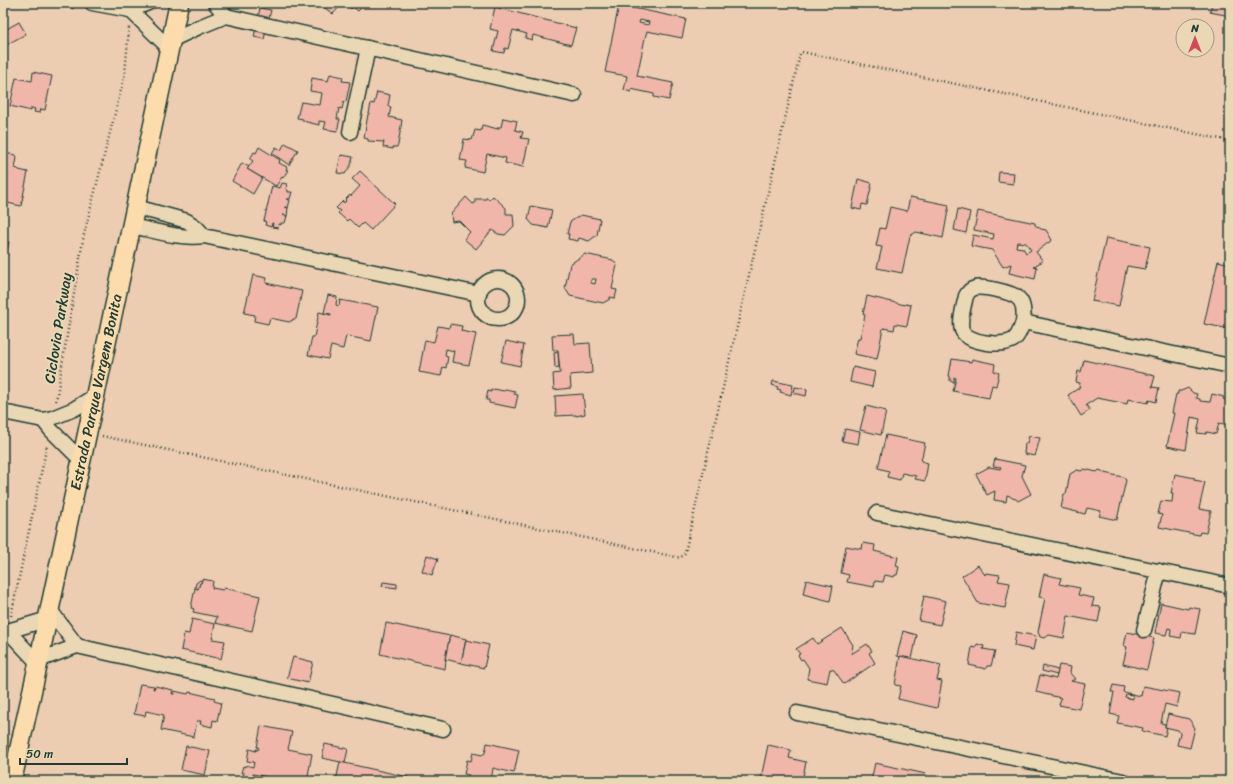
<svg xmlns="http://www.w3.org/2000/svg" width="1233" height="784" font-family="Sriracha,sans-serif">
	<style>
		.building { fill: #f0b6aa; stroke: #1f3d34; fill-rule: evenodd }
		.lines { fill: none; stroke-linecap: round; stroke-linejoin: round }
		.minor-casing { stroke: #1f3d34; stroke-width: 17 }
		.major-casing { stroke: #1f3d34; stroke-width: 21 }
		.path { stroke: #1f3d34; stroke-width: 2.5; stroke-dasharray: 1 3; stroke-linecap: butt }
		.minor { stroke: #ead7b4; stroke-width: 14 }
		.major { stroke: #fcdcac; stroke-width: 18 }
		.labels { text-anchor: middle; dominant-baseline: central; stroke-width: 4; stroke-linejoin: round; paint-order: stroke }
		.street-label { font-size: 15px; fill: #1f3d34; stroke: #ead7b4 }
	</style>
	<rect width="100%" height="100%" fill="#eccdb1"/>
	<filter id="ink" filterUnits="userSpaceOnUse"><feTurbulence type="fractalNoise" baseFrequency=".025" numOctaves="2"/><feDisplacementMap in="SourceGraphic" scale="8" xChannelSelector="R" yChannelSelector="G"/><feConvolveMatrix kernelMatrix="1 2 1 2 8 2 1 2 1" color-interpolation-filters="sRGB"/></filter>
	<g filter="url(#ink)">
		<g class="building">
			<polygon points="69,3 79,3 78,5 72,9"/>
			<polygon points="324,3 339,3 341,5 333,14 325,8 327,6"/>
			<polygon points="345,3 366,3 358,11 353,7 351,9"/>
			<polygon points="1212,3 1230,3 1230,16 1210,12"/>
			<path d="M619,5L686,19L682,38L647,31L645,38L637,76L673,83L669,100L654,97V94L631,89V92L624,90L627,76L605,72ZM640,20L649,22L648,25L639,23Z"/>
			<polygon points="495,7 576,28 571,45 533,35 532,40 525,38 527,34 513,30 508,49 505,48 504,53 493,51 498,31 490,29"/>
			<polygon points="260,8 271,10 264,39 254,37"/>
			<polygon points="19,22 26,34 4,46 3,44 3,31"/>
			<polygon points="33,72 52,76 45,110 41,109 40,113 34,112 35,109 31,108 31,111 10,106 16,78 32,81"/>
			<polygon points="330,74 343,77 342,81 350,82 346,102 344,101 342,109 339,108 337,119 340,119 337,131 324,129 326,122 319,121 319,125 303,121 303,119 297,118 301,102 320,105 322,93 310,91 312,78 328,81"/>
			<polygon points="377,92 390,95 388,106 391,107 389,117 402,120 398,145 397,147 393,147 393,149 383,147 384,142 368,141 368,139 364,138 368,114 369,114 371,103 374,104"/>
			<polygon points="503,118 517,121 515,130 523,132 521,138 529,139 523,167 505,163 506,158 487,154 483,172 465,168 467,161 460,160 464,139 472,140 475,130 481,131 482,125 498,129 498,127 501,127"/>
			<polygon points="285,143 298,150 289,165 272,153 276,147 281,150"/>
			<polygon points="259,147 280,160 279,163 287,167 286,170 288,170 283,178 282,177 276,186 247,169 253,161 250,159 254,152 256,153"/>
			<polygon points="3,153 16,155 17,158 15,168 18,169 19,170 28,172 21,206 3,202 3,175 5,176 7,170 4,169 3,172"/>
			<polygon points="341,155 353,157 351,165 345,174 337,173"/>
			<polygon points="242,163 249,167 247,169 262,178 253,194 232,181"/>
			<polygon points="360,171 395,204 371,230 363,223 358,228 349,219 347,221 338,213 340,211 336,208 343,201 344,203 346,201 345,200 350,195 351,196 360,186 352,179"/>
			<polygon points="999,172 1014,173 1013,184 998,182"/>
			<polygon points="858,179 872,183 867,205 862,204 861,210 852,208"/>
			<polygon points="282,183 287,184 286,189 288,190 288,192 292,192 290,199 286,199 290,200 288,208 285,207 288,208 287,216 283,215 287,216 285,223 281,223 281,225 279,224 278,228 272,227 273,223 272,223 271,227 265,225 266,222 264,221 272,186 280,188"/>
			<polygon points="493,196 506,208 506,214 513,214 514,226 505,235 498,234 492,230 476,249 464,239 470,232 459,221 452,222 451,214 466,197 473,204 475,203 475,199 486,199 487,197 489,200"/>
			<polygon points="910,197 949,205 943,238 916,232 910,236 902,273 877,268 882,247 876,246 880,228 885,229 890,207 907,211"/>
			<polygon points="531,206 552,210 548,228 533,225 528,219"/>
			<polygon points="958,209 970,212 966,233 954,230"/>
			<path d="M978,211L1035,223V225L1041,229L1046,230L1052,240L1036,252L1043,261L1034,266L1037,267L1035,279L1009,273L1011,264L1003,267L992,250L971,246L973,235L993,239L994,234L974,230ZM1017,242L1026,243L1031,250L1026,253L1023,248L1016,247Z"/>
			<polygon points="581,215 600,219 597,235 589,241 579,238 578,241 568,239 569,234 567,234 570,222"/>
			<polygon points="1106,238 1150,247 1145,269 1127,266 1119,306 1092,301"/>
			<polygon points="3,241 9,242 4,265 3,265"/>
			<path d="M585,254L613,260L617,265L612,289L617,290L615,298L610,297V299L603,303L570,296L565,288L570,264ZM592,279H596L595,284L591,283Z"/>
			<polygon points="1218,261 1230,264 1230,329 1204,324"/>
			<polygon points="253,275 267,278 266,283 302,291 296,319 293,319 293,320 289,322 270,318 268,324 254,321 255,315 244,313"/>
			<polygon points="328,295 337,297 336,305 339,306 340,300 378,307 371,341 346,336 343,349 331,346 328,359 308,355 312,337 314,337 319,312 331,315 331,314 324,313"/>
			<polygon points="867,296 905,305 905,304 911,305 907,326 895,324 894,330 883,328 877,359 854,354 858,338 860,338 865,315 863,314"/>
			<polygon points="450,324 462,326 461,331 476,334 469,365 452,362 454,351 446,349 445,356 448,357 446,368 443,367 441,376 419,372 425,340 434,342 438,326 449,328"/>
			<polygon points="574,334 575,344 590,343 592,373 570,375 571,388 554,390 553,374 560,373 558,350 553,350 552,335"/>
			<polygon points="506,341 524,345 520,366 501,362"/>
			<polygon points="558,352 559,367 555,368 554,353"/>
			<polygon points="952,359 971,362 972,359 995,364 994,371 999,373 996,386 992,385 989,398 953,391 956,378 954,377 954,382 950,381 950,376 949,376"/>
			<polygon points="1084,360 1155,376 1152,387 1159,388 1156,402 1149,400 1148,403 1128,399 1127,404 1097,398 1086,405 1090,410 1081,416 1068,395 1079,388 1080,383 1076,382 1078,371 1081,372"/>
			<polygon points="853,367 875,372 872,387 850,382"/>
			<polygon points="773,381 793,385 791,395 780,392 781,390 777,389 778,387 772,385"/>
			<polygon points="795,387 807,389 806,396 794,393"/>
			<polygon points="1188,388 1193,393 1197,394 1196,398 1200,399 1200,401 1210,402 1212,394 1224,397 1223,399 1230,401 1230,425 1219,423 1216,434 1207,432 1206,434 1197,433 1200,419 1191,417 1186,450 1167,446 1174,413 1172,413 1176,394 1178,394 1178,391 1181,391"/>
			<polygon points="494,389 504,391 505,389 515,391 514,394 518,395 515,408 489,403 489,400 486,400 488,391 491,392 491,390 494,390"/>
			<polygon points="583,394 585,414 576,416 576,415 556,416 555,396"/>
			<polygon points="866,406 886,411 881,435 860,430"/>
			<polygon points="845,429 860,432 858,444 842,441"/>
			<polygon points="886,435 925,443 921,461 928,463 925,481 915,479 916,476 902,473 900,480 887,477 889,471 878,468"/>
			<polygon points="1029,436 1040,438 1035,456 1024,454 1025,443 1027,443"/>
			<polygon points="995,459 1025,465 1022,476 1031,494 1018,501 1016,499 1012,498 1010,496 1007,495 1006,502 994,500 995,491 987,495 976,474 989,467 1000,469 1001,467 993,466"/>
			<polygon points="1084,469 1097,472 1099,470 1102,471 1104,473 1123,477 1126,480 1117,520 1099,516 1101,511 1087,508 1085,514 1061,508 1064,494 1066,494 1070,474 1077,470 1081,471"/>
			<polygon points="1175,474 1195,478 1194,480 1205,482 1199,509 1211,511 1206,533 1200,532 1199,535 1159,527 1162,515 1158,514 1161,501 1172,502 1173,493 1171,493"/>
			<polygon points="863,543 875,545 874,551 898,557 896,566 899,567 897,575 895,575 894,577 885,575 883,582 875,581 874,587 847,582 849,575 841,573 846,546 862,549"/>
			<polygon points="427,555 438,559 432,575 422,571"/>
			<polygon points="978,565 985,575 986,573 1000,575 998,581 1010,583 1005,608 978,603 962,576"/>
			<polygon points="1044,574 1061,578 1059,584 1080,588 1078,595 1094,598 1092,606 1101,607 1098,622 1068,616 1064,638 1049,635 1045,638 1040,637 1038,632 1045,598 1039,597"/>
			<polygon points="202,579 213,581 212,588 223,590 224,588 260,596 252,631 215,623 217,617 193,612 194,609 191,608 195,588 198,589 200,583 201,583"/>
			<polygon points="200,580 202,581 201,583 200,583 198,589 195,588 196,583"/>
			<polygon points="806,580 833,586 830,601 803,594"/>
			<polygon points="383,582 397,584 397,588 382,586"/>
			<polygon points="924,596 946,601 940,625 919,621"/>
			<polygon points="1161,603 1188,609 1189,607 1200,609 1195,634 1182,632 1181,638 1170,636 1171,629 1168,628 1166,635 1155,633"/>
			<polygon points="192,619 215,624 212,639 225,641 221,659 181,650 184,633 189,634"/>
			<polygon points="386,623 450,636 445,660 446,660 445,669 380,654"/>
			<polygon points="842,628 853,645 851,654 867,644 872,651 869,653 875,663 844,684 834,670 830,669 827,683 807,679 809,668 803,659 801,660 798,655 800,654 796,649 813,638 817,644"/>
			<polygon points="903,631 917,635 912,659 897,656"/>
			<polygon points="1016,632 1036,636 1033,650 1014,646"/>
			<polygon points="1127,632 1154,638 1147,670 1123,664 1127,647 1124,646"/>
			<polygon points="450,635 466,639 461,663 445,659"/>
			<polygon points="466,640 489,645 484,668 461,663"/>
			<polygon points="977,644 984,646 983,649 995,651 991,666 987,666 986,669 969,665 972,647 976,648"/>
			<polygon points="900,656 941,665 937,680 942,681 937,708 898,699 901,686 895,685"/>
			<polygon points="293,657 313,662 308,683 287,678"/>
			<polygon points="1059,665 1071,667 1070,673 1075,679 1071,681 1085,684 1079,709 1059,705 1061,698 1036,692 1040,675 1056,679"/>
			<polygon points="1043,666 1058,670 1057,675 1042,671"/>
			<polygon points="140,684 154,686 153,689 154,689 155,686 173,690 172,694 174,694 174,691 188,694 189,692 215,698 214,701 221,703 217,721 213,720 212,727 200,724 201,721 197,721 194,737 161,730 164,715 146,711 145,716 134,714"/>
			<path d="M1113,685L1124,687L1123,692L1141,696L1143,686L1180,693L1177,707L1165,704L1161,723L1165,724V727H1167L1165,736L1142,731L1143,728L1117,723L1119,716L1110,714L1114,692H1111ZM1126,694L1133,695V699L1125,697Z"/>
			<polygon points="1168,714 1189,719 1195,728 1190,748 1177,745 1180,733 1178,730 1165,727"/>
			<polygon points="261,726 292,732 288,749 312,754 307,781 287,781 253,774 253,778 243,776 244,773 241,773 243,766 245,767 246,765 253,767 254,762 247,761 249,749 256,751 256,749 258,750 259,748 257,747"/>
			<polygon points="487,743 519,750 514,773 493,768 491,781 463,781 463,779 467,780 469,775 464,774 467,760 471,761 473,753 482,755 485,753"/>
			<polygon points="325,744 348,749 345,763 322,758"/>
			<polygon points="768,745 791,750 789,758 806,762 802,781 768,781 768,779 761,778"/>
			<polygon points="186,746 210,751 205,775 181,770"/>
			<polygon points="340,762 408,777 407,781 336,781"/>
			<polygon points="875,763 926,774 925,781 871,781"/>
		</g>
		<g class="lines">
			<defs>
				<g id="minor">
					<polyline points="92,3 130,10 169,48"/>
					<polyline points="215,3 226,16"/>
					<polyline points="130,10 148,3"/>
					<polyline points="171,40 199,27 226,16 574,95"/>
					<polyline points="350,132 368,48"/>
					<polyline points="136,207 187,221 196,227 204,236"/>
					<path d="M132,226C156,231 179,239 204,236L479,294"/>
					<circle cx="498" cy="299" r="20"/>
					<path d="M1023,322C1024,314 1024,303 1018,298C1012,292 982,286 975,288C970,289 968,292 966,296C964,305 959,322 962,330C967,343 1001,347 1013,340C1018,337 1021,328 1023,322L1230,366"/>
					<polyline points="3,412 43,420 52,418 74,409 95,396"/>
					<polyline points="43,420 51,430 82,461"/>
					<polyline points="877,513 1230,586"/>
					<polyline points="50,610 77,646"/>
					<polyline points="3,630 8,631 48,619"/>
					<polyline points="1144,630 1159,571"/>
					<polyline points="8,631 38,663"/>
					<polyline points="39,660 77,646 443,729"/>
					<polyline points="797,713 1123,781"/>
				</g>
				<g id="major">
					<path id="s1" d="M12,781L39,660L45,631L179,3"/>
				</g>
			</defs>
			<use href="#minor" class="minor-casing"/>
			<use href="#major" class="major-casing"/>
			<g class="path">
				<polyline points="56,401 84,234 125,74 129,27"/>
				<path d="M102,436L676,557C683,558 685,554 686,548L800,54L802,52L1230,141"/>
				<polyline points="11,616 47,445"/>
				<polyline points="3,658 5,648"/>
			</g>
			<use href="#minor" class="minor"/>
			<use href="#major" class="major"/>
		</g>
	</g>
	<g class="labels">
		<g class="street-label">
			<text transform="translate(58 328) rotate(-81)">Ciclovia Parkway</text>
			<text stroke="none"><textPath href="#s1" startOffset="398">Estrada Parque Vargem Bonita</textPath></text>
		</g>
	</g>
	<rect width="1233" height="784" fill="none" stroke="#ead7b4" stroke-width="16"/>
	<rect x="8" y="8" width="1217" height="768" fill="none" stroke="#1f3d34" stroke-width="1.5" filter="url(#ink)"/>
	<g transform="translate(1195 38)"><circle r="19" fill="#ead7b4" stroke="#999981"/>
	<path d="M0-3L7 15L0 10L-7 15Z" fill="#d1495b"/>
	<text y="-6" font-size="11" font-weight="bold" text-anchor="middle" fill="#1f3d34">N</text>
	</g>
	<path d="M20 758v6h107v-6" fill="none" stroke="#1f3d34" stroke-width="2"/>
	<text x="26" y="758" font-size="12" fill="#1f3d34" stroke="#ead7b4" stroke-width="3" paint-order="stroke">50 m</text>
</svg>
